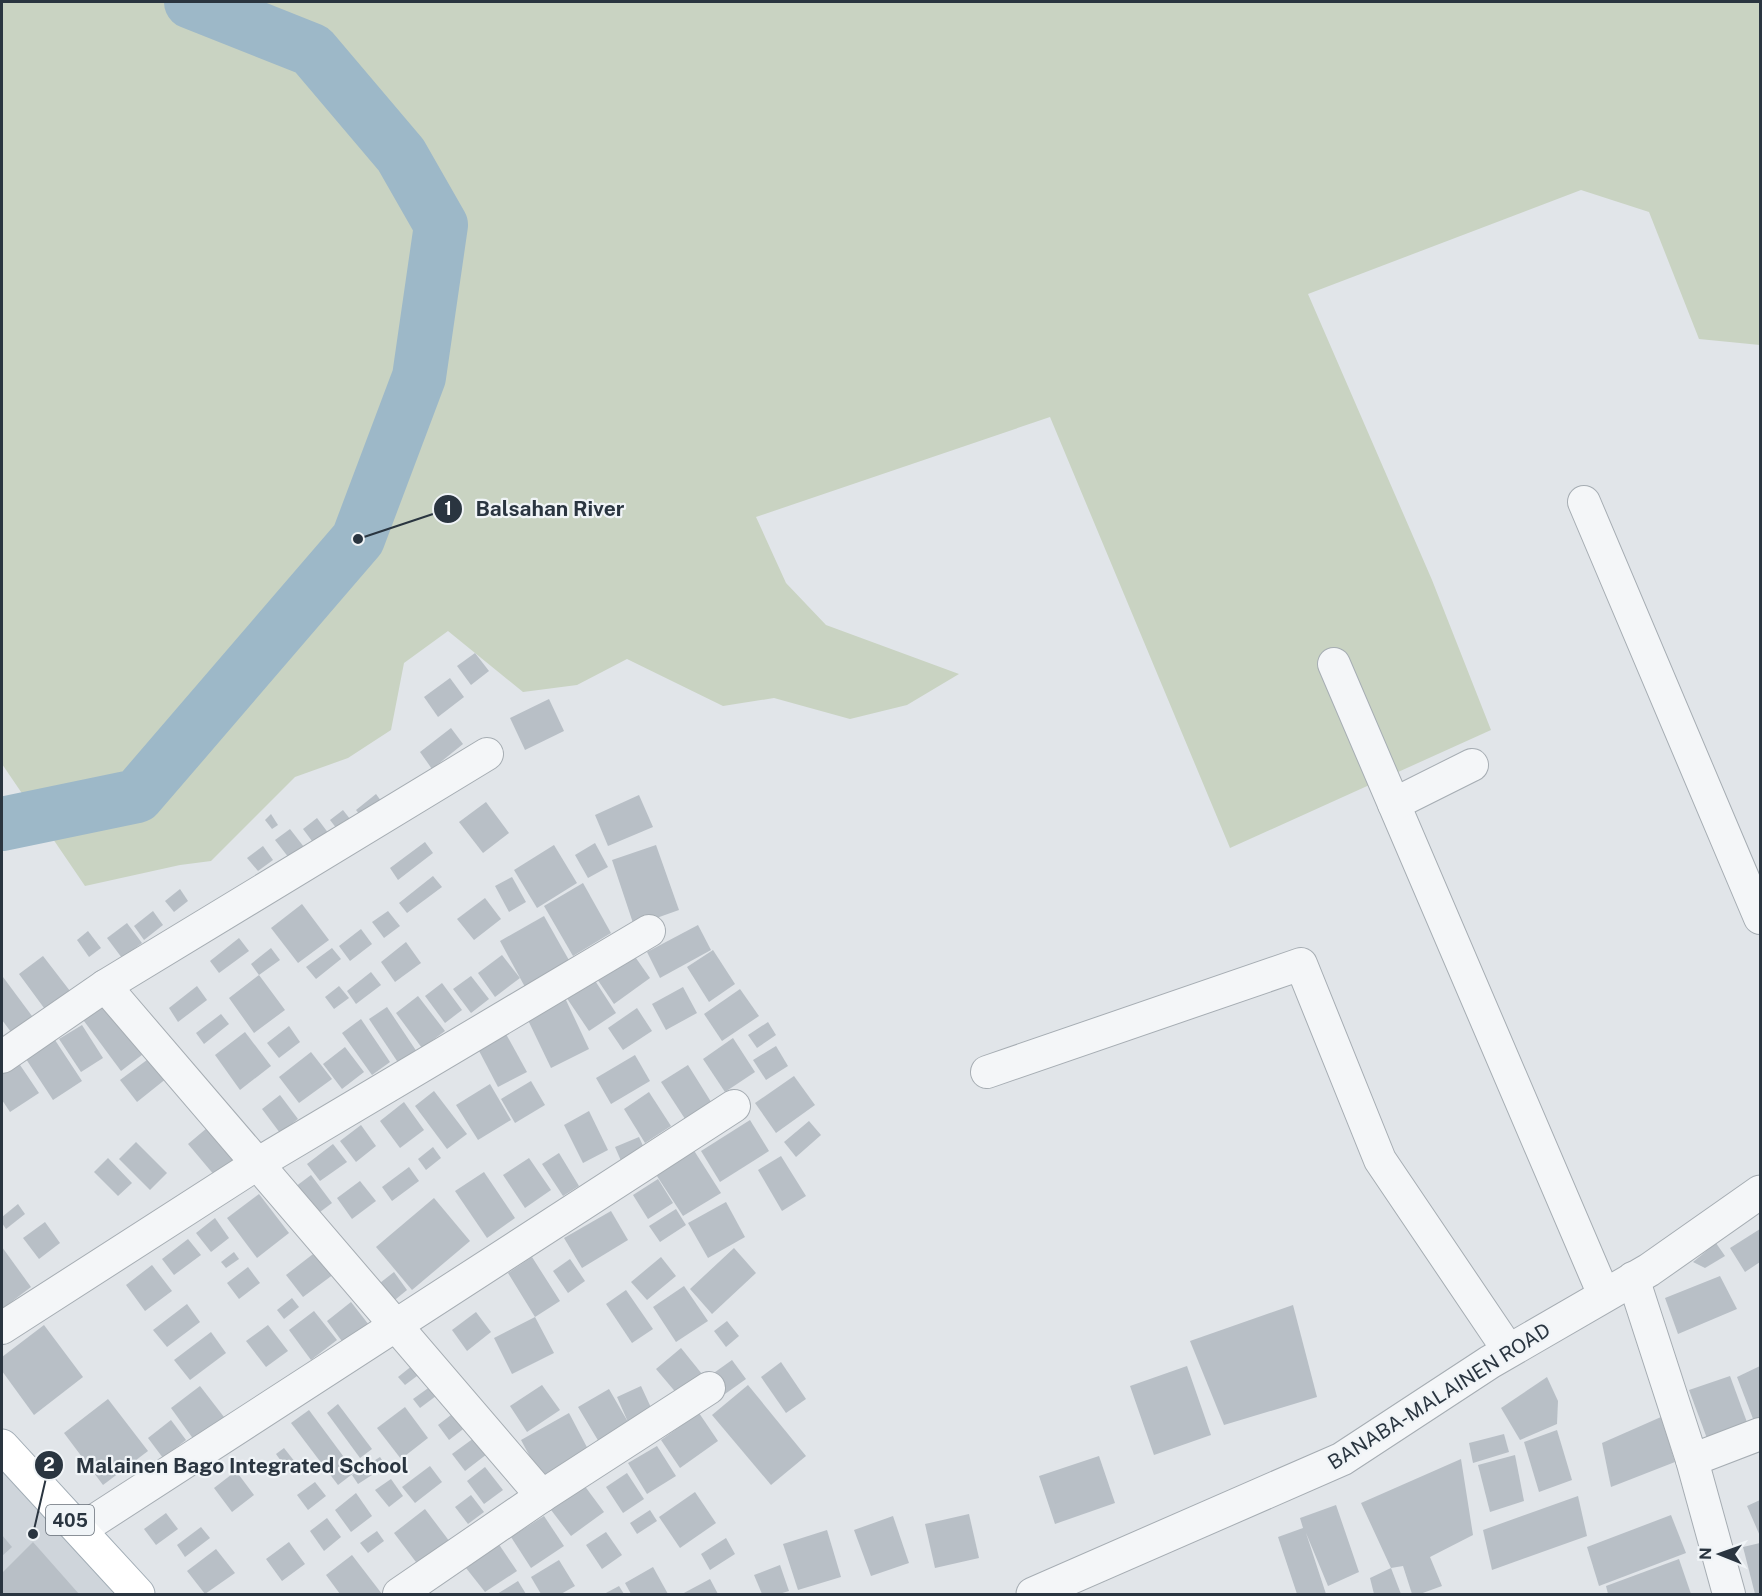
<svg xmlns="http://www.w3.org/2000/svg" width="1762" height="1596" font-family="'Public Sans',sans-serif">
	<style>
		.built { fill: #cfd5db }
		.green { fill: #c9d3c2 }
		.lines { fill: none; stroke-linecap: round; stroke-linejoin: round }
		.river { stroke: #9db8c8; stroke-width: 54 }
		.building { fill: #b8bfc6 }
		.minor-casing { stroke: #a6adb3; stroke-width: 34 }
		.tertiary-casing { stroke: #a6adb3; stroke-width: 35 }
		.primary-casing { stroke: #a1acb5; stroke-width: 35 }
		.minor { stroke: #f4f6f8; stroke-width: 32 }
		.tertiary { stroke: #f4f6f8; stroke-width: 33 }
		.primary { stroke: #fff; stroke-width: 33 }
		.labels { text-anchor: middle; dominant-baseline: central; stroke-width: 4.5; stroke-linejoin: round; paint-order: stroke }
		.shield { fill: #f0f4f7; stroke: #656e77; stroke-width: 1.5 }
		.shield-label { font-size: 18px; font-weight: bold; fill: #2a3540 }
		.street-label { font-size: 20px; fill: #2a3540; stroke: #f0f4f7 }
		.leader { fill: none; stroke: #2a3540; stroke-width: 2 }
		.callout-dot { fill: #2a3540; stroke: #f0f4f7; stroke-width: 2 }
		.mark-label { font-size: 18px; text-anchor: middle; font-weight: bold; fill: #fff }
		.callout-label { font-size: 21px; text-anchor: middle; font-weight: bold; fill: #2a3540; stroke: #f0f4f7; stroke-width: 4.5; stroke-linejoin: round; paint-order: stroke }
	</style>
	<rect width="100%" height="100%" fill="#e1e5e9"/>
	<polygon class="built" points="9,1468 114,1594 2,1594 2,1474"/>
	<polygon class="green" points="2,2 1760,2 1760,345 1699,339 1649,212 1581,190 1308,294 1432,580 1491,730 1230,848 1050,417 756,517 786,583 826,625 959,674 907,705 850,719 774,698 723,706 627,659 577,685 523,692 448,631 404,663 391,730 348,758 295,777 211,861 180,865 85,886 2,764"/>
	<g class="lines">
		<polyline class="river" points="2,824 137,796 358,539 419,377 441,225 401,155 312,50 191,2"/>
	</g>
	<g class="building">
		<polygon points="475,653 489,671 471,685 457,666"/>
		<polygon points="450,678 464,697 438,717 424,697"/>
		<polygon points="549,699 564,731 525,750 510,718"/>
		<polygon points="451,728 463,744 432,769 420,752"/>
		<polygon points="376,794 384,805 364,820 356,810"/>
		<polygon points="639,795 653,827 608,846 595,815"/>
		<polygon points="486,802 509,833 483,853 459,822"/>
		<polygon points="343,810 350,819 337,829 330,820"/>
		<polygon points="271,814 278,825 272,829 265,820"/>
		<polygon points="317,818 329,834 315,845 303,829"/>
		<polygon points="290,829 304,847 289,858 275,840"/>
		<polygon points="425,842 433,853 398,880 390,868"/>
		<polygon points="595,843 608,867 588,878 575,855"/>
		<polygon points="554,845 577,883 537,908 514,870"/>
		<polygon points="656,845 679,910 634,926 612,860"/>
		<polygon points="263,846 273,860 258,871 247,858"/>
		<polygon points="433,876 442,887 407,913 399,903"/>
		<polygon points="512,877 526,902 509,912 495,886"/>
		<polygon points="583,883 611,933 573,956 544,906"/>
		<polygon points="180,889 188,901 174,912 165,901"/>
		<polygon points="485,898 501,919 474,940 457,919"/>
		<polygon points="302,904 329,940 298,963 271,928"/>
		<polygon points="153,911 163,925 144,940 134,926"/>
		<polygon points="388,911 400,926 384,938 372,922"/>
		<polygon points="544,916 570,962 525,987 500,941"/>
		<polygon points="127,923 142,943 122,958 107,938"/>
		<polygon points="698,925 711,950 660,978 647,952"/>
		<polygon points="361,929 372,944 350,961 339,946"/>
		<polygon points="88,931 101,948 89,957 77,940"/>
		<polygon points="239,938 249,951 219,973 210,961"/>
		<polygon points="406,942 421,963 395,982 381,962"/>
		<polygon points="271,948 280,960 259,975 285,1010 254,1033 229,998 259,975 251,964"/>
		<polygon points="332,948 341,959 316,979 306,967"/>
		<polygon points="713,950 735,984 709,1002 687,967"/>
		<polygon points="631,951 650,978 614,1004 595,976"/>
		<polygon points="502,955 520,978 495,997 478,973"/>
		<polygon points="43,956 70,991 87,978 96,989 47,1012 19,974"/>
		<polygon points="371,972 381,985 356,1004 347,991"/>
		<polygon points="471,976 489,999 471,1013 453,989"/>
		<polygon points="592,976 616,1013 589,1031 564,994"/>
		<polygon points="3,977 35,1020 14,1036 2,1020"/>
		<polygon points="442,983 462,1010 445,1023 425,996"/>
		<polygon points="197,986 207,1000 178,1022 169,1008"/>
		<polygon points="339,986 349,998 334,1009 325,997"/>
		<polygon points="683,987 697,1013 666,1030 652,1004"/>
		<polygon points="740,989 759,1016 722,1041 704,1014"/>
		<polygon points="111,994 151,1048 121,1071 81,1017"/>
		<polygon points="418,996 445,1031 422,1048 396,1013"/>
		<polygon points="565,998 589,1049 551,1068 526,1016"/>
		<polygon points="387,1007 417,1052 399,1064 369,1019"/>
		<polygon points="637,1008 652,1031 623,1050 608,1028"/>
		<polygon points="221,1014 229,1024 204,1044 196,1033"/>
		<polygon points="361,1019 390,1062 372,1075 342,1033"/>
		<polygon points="768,1022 776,1035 757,1048 748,1035"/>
		<polygon points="82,1025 103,1058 81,1072 59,1039"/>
		<polygon points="289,1026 300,1042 279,1058 267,1043"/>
		<polygon points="245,1032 271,1066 240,1090 215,1055"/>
		<polygon points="506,1034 527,1072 498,1087 478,1049"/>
		<polygon points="53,1037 82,1081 53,1100 24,1056"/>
		<polygon points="733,1038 755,1072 725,1092 703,1059"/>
		<polygon points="776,1046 788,1066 766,1080 753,1060"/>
		<polygon points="345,1047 364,1072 342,1089 323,1064"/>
		<polygon points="311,1052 332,1079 299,1103 279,1077"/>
		<polygon points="635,1055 650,1081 611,1104 596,1078"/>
		<polygon points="151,1057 167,1078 137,1102 120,1080"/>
		<polygon points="18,1062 39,1093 10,1112 2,1100 2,1074"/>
		<polygon points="688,1065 713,1105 687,1122 661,1082"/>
		<polygon points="794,1076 815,1105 776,1133 755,1103"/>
		<polygon points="531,1081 545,1105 515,1123 501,1099"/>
		<polygon points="490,1084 511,1120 478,1140 456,1105"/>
		<polygon points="434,1091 467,1134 447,1149 415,1106"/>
		<polygon points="649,1092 671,1126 645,1143 624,1109"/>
		<polygon points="280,1095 298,1119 280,1133 262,1109"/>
		<polygon points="404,1102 424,1130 400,1148 380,1121"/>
		<polygon points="589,1111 608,1150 583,1163 564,1125"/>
		<polygon points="750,1120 769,1151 720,1182 701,1151"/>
		<polygon points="809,1121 821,1135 796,1157 784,1142"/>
		<polygon points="361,1125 376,1146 356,1162 340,1141"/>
		<polygon points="207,1128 234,1160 215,1176 188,1144"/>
		<polygon points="639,1137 649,1159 625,1170 615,1147"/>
		<polygon points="136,1142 167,1173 150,1190 119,1159"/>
		<polygon points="333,1144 347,1162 320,1181 307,1164"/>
		<polygon points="433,1147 441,1158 426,1170 418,1159"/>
		<polygon points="693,1149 721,1193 683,1216 655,1173"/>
		<polygon points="559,1153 579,1186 563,1196 542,1164"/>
		<polygon points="781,1156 806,1196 782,1211 758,1170"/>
		<polygon points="108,1158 132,1183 118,1196 94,1172"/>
		<polygon points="529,1158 551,1190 525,1208 503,1175"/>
		<polygon points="409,1167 419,1181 392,1201 382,1187"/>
		<polygon points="484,1172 515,1218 487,1238 455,1191"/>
		<polygon points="311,1175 332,1203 312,1218 291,1190"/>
		<polygon points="658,1179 673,1203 648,1219 633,1195"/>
		<polygon points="360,1181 376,1201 352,1219 337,1198"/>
		<polygon points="259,1194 289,1233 257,1258 227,1218"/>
		<polygon points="434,1198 470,1241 412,1290 376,1247"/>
		<polygon points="726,1202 745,1237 708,1258 688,1223"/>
		<polygon points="18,1204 25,1214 6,1229 2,1223 2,1217"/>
		<polygon points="676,1209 686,1225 660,1242 649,1226"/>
		<polygon points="611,1211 628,1240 582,1268 564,1238"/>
		<polygon points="215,1218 229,1238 211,1252 196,1233"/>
		<polygon points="45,1222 60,1243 39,1259 23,1238"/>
		<polygon points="1760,1229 1760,1262 1745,1272 1730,1248"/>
		<polygon points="188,1239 201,1255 174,1275 162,1259"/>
		<polygon points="1716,1243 1725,1256 1705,1268 1693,1262"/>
		<polygon points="2,1247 31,1287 2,1309"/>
		<polygon points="734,1248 756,1273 712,1314 690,1289"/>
		<polygon points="317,1251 334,1274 303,1297 286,1275"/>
		<polygon points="234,1252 239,1259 226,1268 221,1262"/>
		<polygon points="532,1257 560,1301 535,1317 554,1353 512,1374 494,1338 535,1317 508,1273"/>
		<polygon points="661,1257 676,1276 647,1300 631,1282"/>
		<polygon points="570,1259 585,1281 568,1293 553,1271"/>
		<polygon points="152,1265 172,1291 145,1311 126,1285"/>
		<polygon points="248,1267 260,1283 239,1299 227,1283"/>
		<polygon points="394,1272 407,1290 385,1308 371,1290"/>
		<polygon points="1720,1276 1737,1309 1678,1334 1665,1298"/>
		<polygon points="684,1286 708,1321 676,1342 653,1307"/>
		<polygon points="626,1290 653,1329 632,1343 606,1304"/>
		<polygon points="292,1298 299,1307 284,1319 277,1310"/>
		<polygon points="351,1302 369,1325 344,1344 327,1321"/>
		<polygon points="187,1304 200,1322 167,1347 153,1330"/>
		<polygon points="1293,1305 1317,1397 1224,1425 1190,1341"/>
		<polygon points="314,1311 337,1340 311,1360 289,1330"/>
		<polygon points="476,1312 491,1332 467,1351 452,1330"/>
		<polygon points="727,1321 739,1336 726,1347 714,1331"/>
		<polygon points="44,1325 83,1377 34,1415 2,1371 2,1357"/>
		<polygon points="268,1325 288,1351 266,1367 246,1341"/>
		<polygon points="211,1332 226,1353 190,1380 174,1360"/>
		<polygon points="681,1348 702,1374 678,1395 656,1369"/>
		<polygon points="732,1360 746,1379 725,1394 711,1375"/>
		<polygon points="418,1361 425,1370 405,1385 398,1377"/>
		<polygon points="781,1362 806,1399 786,1413 761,1377"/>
		<polygon points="1187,1366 1211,1435 1154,1455 1130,1386"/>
		<polygon points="1760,1366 1760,1422 1755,1424 1737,1377"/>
		<polygon points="1730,1376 1748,1425 1708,1441 1689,1390"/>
		<polygon points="1547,1377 1558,1401 1557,1424 1520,1440 1501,1408"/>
		<polygon points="438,1381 444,1390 420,1408 413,1399"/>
		<polygon points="542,1385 560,1410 527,1432 510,1406"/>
		<polygon points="748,1385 806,1456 771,1485 712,1415"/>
		<polygon points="200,1386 224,1417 194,1440 171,1408"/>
		<polygon points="641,1386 654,1414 599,1442 578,1407 609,1389 628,1422 617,1397"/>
		<polygon points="108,1399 148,1451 103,1485 64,1433"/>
		<polygon points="338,1404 372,1449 360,1458 327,1413"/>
		<polygon points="405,1407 428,1438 401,1459 377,1428"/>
		<polygon points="460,1408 471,1423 449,1440 438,1425"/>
		<polygon points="309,1410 355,1472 338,1485 291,1423"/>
		<polygon points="569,1413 590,1453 542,1479 521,1440"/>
		<polygon points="699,1413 718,1441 680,1468 661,1440"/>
		<polygon points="1661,1417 1675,1462 1611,1487 1602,1443"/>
		<polygon points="171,1420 186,1440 163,1458 148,1438"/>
		<polygon points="1557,1430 1572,1480 1539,1492 1524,1442"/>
		<polygon points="1504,1434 1509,1452 1473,1463 1469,1443"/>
		<polygon points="474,1438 487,1454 465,1471 452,1454"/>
		<polygon points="657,1446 676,1476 647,1494 628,1463"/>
		<polygon points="284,1448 299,1467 290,1474 276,1454"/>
		<polygon points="1515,1455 1524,1501 1490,1512 1478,1465"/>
		<polygon points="1099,1456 1115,1503 1055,1524 1039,1476"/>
		<polygon points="380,1457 386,1466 358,1484 352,1475"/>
		<polygon points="1461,1459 1473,1535 1430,1557 1442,1586 1420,1594 1412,1594 1403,1566 1391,1568 1401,1594 1374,1594 1370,1578 1391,1568 1361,1503"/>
		<polygon points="430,1466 442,1482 415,1503 402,1487"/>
		<polygon points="485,1467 503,1490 484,1504 467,1481"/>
		<polygon points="236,1471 254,1495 232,1512 214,1488"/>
		<polygon points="627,1473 644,1499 623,1513 606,1487"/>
		<polygon points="391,1479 403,1496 389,1507 375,1490"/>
		<polygon points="581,1481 604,1512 571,1536 548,1506"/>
		<polygon points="315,1482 326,1496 308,1510 297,1495"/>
		<polygon points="695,1492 716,1523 680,1548 659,1517"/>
		<polygon points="356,1493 372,1516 351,1532 335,1510"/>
		<polygon points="471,1495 484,1512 468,1524 455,1507"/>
		<polygon points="1578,1496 1587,1536 1492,1570 1483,1530"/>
		<polygon points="1760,1500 1760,1536 1747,1506"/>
		<polygon points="1336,1505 1359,1572 1328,1586 1306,1533 1326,1594 1297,1594 1278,1537 1303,1528 1300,1518"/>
		<polygon points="425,1509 450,1542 419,1566 394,1533"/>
		<polygon points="650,1510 657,1521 637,1534 630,1523"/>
		<polygon points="166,1513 178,1529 156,1545 144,1529"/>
		<polygon points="969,1514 979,1558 935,1568 925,1524"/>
		<polygon points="1671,1515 1686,1553 1599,1586 1587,1547"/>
		<polygon points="544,1516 564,1546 531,1568 511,1537"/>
		<polygon points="893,1516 909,1563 871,1576 854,1530"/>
		<polygon points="327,1518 341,1537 324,1551 310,1531"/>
		<polygon points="201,1527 210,1538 185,1557 177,1545"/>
		<polygon points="827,1530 841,1577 798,1590 783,1544"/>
		<polygon points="377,1531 384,1541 368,1553 360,1543"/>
		<polygon points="606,1532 622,1555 602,1569 586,1545"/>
		<polygon points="2,1535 12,1547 2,1556"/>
		<polygon points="726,1538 735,1554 710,1570 701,1554"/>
		<polygon points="496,1540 517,1571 485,1592 462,1563"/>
		<polygon points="33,1542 79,1594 2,1594 2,1573"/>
		<polygon points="289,1542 305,1564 282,1581 266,1559"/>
		<polygon points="1760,1543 1760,1594 1755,1594 1743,1547"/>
		<polygon points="216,1549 235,1573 205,1594 187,1571"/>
		<polygon points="352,1555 382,1594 340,1594 326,1575"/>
		<polygon points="1679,1559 1691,1594 1608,1594 1606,1586"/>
		<polygon points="559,1560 575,1586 561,1594 541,1594 531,1577"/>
		<polygon points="780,1565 789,1591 779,1594 762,1594 754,1575"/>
		<polygon points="653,1567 668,1594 631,1594 625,1583"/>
		<polygon points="710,1579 718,1594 682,1594"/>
		<polygon points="518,1581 526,1594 497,1594"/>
		<polygon points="619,1586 624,1594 604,1594"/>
	</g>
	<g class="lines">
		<defs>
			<g id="minor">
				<polyline points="1584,502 1760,918"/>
				<polyline points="1334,664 1604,1295"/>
				<polyline points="1394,804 1472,765"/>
				<polyline points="105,986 542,1496"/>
				<polyline points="2,1057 105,986 487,754"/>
				<polyline points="987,1072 1301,964 1380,1160 1509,1351"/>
				<polyline points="1633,1278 1692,1460 1729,1594"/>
				<polyline points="2,1328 257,1164 649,931"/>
				<polyline points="1692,1460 1760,1434"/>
				<polyline points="80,1530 734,1106"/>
				<polyline points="399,1594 542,1496 709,1388"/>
			</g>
			<polyline id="tertiary" points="1033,1594 1342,1459 1490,1362 1649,1270 1760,1192"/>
			<polyline id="primary" points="2,1446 138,1594"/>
		</defs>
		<use href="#minor" class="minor-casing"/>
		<use href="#tertiary" class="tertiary-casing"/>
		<use href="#primary" class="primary-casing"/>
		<use href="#minor" class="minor"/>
		<use href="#tertiary" class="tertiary"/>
		<use href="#primary" class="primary"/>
	</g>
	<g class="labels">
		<rect class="shield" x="46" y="1505" width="48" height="30" rx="4.5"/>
		<g class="shield-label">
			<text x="70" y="1520">405</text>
		</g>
		<g class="street-label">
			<text transform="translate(1439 1396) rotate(-32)">BANABA-MALAINEN ROAD</text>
		</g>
	</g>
	<path class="leader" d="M358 539L448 509M33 1534L49 1465"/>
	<g class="callout-dot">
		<circle cx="358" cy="539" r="6"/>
		<circle cx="33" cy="1534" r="6"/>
		<circle cx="448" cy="509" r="15"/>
		<circle cx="49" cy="1465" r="15"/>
	</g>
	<g class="mark-label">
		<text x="448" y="515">1</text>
		<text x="49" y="1471">2</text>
	</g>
	<g class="callout-label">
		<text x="550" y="516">Balsahan River</text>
		<text x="242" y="1473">Malainen Bago Integrated School</text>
	</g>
	<rect width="1762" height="1596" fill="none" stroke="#2a3540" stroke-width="6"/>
	<g transform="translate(1720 1554) rotate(271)" stroke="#f0f4f7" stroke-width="4.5" paint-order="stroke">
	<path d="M0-4.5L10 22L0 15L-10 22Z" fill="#2a3540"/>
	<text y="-9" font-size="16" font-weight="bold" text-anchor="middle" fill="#2a3540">N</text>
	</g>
</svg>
